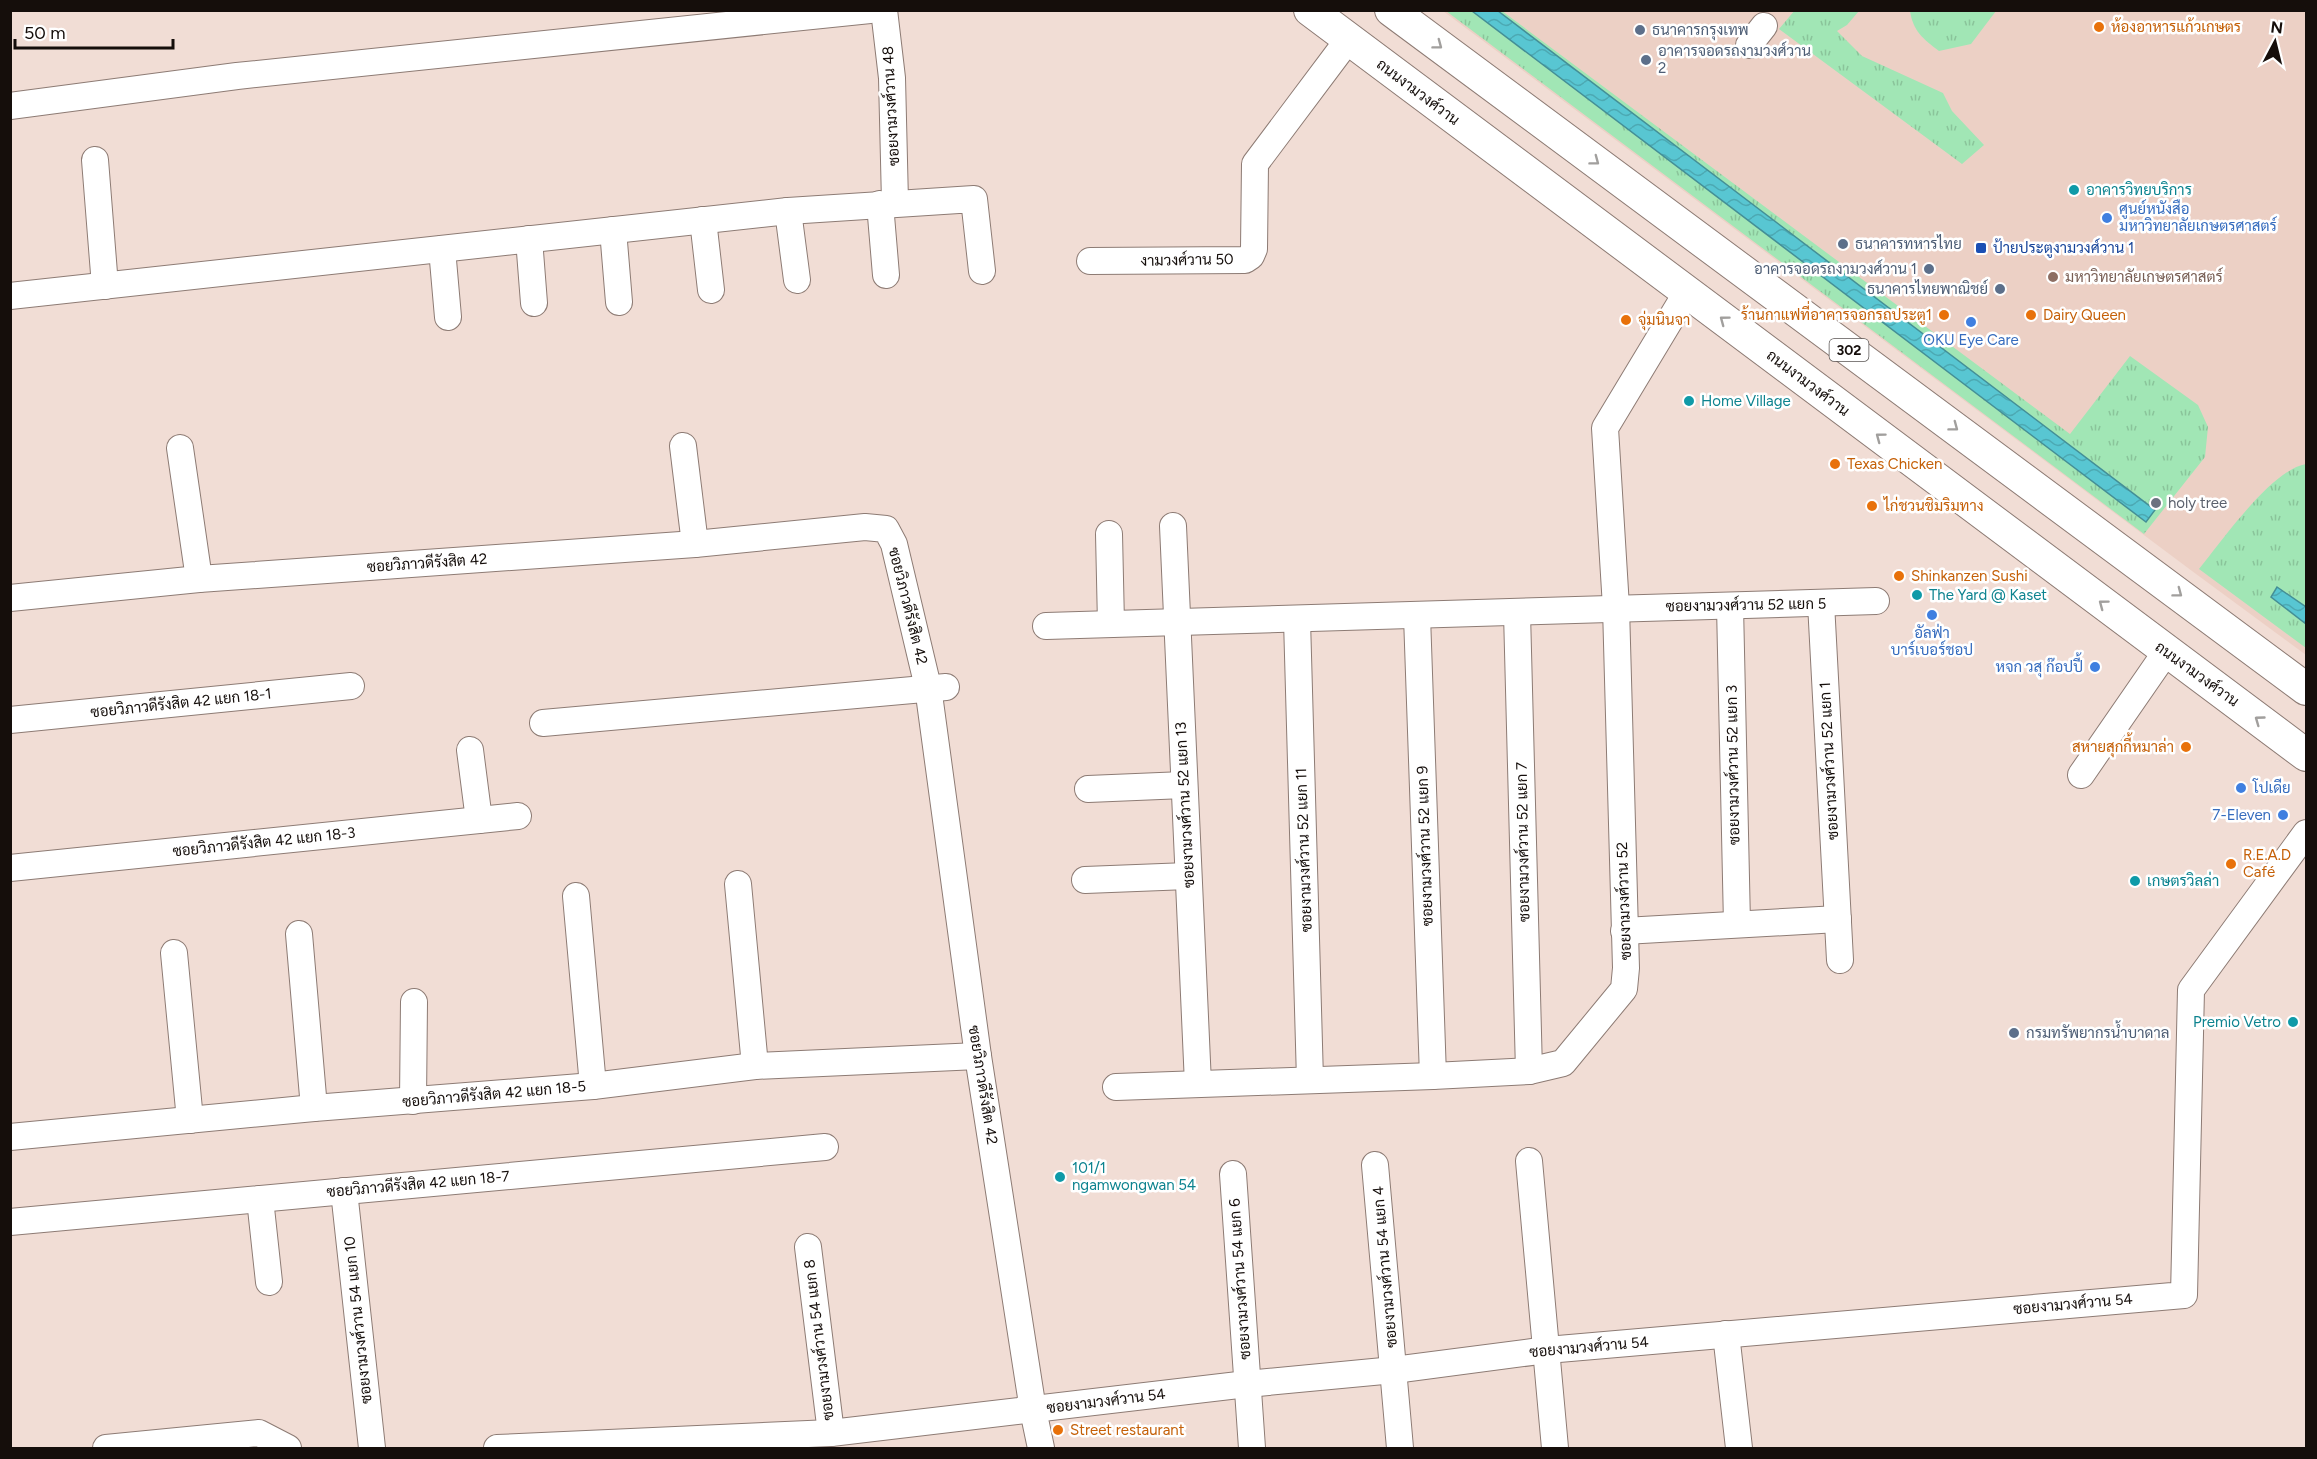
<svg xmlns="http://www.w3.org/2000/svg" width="2317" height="1459" font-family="Figtree,Sarabun,sans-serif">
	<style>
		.built { fill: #ecd0c5 }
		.park { fill: url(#park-tufts) }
		.water { fill: url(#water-waves); stroke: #448f96; stroke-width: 1.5 }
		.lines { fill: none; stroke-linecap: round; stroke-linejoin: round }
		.minor-casing { stroke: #8d7b74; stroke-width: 28 }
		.major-casing { stroke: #8d7b74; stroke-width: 34 }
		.minor { stroke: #fff; stroke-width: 26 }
		.major { stroke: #fff; stroke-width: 32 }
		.oneway { stroke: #a19f9d }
		.food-dot { fill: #e8710a; stroke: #fff; stroke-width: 2 }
		.service-dot { fill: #5c6f8a; stroke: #fff; stroke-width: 2 }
		.culture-dot { fill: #0f9aa8; stroke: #fff; stroke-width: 2 }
		.shop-dot { fill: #3f7fe0; stroke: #fff; stroke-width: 2 }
		.transit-dot { fill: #1a4fb4; stroke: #fff; stroke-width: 2 }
		.education-dot { fill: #8d6e63; stroke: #fff; stroke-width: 2 }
		.worship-dot { fill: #6b7280; stroke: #fff; stroke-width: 2 }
		.labels { text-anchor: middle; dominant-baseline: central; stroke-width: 5; stroke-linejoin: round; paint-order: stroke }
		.shield { fill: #fff; stroke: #5b5654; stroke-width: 1.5 }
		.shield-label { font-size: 14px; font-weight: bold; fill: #150e0b }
		.food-label { font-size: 15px; fill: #c56008; stroke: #fff; text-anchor: start }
		.service-label { font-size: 15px; fill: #4e5e75; stroke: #fff; text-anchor: start }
		.street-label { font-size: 15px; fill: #150e0b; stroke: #fff }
		.culture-label { font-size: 15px; fill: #0d838f; stroke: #fff; text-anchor: start }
		.shop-label { font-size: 15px; fill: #366cbe; stroke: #fff; text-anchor: start }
		.transit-label { font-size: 15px; fill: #164399; stroke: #fff; text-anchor: start }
		.education-label { font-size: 15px; fill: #785e54; stroke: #fff; text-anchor: start }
		.worship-label { font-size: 15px; fill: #5b616d; stroke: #fff; text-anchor: start }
	</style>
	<defs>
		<pattern id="park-tufts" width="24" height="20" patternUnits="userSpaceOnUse" patternTransform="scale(1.5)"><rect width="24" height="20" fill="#a1e6b5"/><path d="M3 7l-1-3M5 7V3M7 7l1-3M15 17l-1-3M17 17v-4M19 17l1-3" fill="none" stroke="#8ac49a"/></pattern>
		<pattern id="water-waves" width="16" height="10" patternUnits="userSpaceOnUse" patternTransform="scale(1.5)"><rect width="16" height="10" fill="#58c6d2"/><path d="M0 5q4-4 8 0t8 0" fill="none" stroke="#4ca9b3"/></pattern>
	</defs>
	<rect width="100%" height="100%" fill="#f1ddd5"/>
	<polygon class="built" points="1443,11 2306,11 2306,655 2192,571"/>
	<g class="park">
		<polygon points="1795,10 1859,11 1847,25 1837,31 1862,56 1943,93 1952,111 1984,145 1962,164 1779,29"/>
		<polygon points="1446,11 1502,11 2070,434 2130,356 2198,405 2208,427 2205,457 2144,534"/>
		<path d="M1910,11V10L1996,11L1971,44L1939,51C1923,39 1913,31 1910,11Z"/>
		<path d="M2306,464V648L2199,569C2222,541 2271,470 2306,464Z"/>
	</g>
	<g class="water">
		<polygon points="1472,11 1498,11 2155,510 2146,522"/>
		<polygon points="2277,587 2306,607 2306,624 2271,597"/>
	</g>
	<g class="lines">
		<defs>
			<g id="minor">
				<polyline points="884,10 892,78 895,202"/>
				<polyline points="1749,45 1764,26"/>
				<polyline points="10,106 237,76 870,10"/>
				<polyline points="95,160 105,286"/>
				<polyline points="880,204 886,275"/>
				<polyline points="788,211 797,280"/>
				<polyline points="703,220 711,290"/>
				<polyline points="613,230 619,302"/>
				<polyline points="529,239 534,303"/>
				<polyline points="442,249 448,317"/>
				<polyline points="1090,261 1245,260 1251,256 1254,249 1255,164 1348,40"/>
				<polyline points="10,296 788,211 974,199 982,271"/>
				<polyline points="683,446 695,544"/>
				<polyline points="180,448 199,579"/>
				<polyline points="1173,526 1198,1084"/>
				<polyline points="1109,534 1111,624"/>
				<polyline points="10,598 199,579 695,544 865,527 886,529 894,544 928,687 978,1056 1033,1410 1041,1448"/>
				<polyline points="1821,603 1840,960"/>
				<polyline points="1730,606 1737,924"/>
				<polyline points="1517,613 1529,1071"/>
				<polyline points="1417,616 1433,1076"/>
				<polyline points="1297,620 1310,1080"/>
				<polyline points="1046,626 1876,601"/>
				<polyline points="10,720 351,686"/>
				<polyline points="543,723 946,687"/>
				<polyline points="470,750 479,820"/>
				<polyline points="2081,775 2166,652"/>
				<polyline points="1088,789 1184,785"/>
				<polyline points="10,868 518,816"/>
				<polyline points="1085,880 1188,876"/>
				<polyline points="738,884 755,1066"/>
				<polyline points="576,896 593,1086"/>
				<polyline points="1624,931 1838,919"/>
				<polyline points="299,934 314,1108"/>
				<polyline points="174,953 190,1120"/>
				<polyline points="1116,1087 1433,1076 1529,1071 1563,1063 1624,989 1626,968 1616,607 1605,428 1687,292"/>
				<polyline points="413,1101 414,1002"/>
				<polyline points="10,1137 314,1108 593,1086 755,1066 978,1056"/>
				<polyline points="1529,1161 1555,1448"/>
				<polyline points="1375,1165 1400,1448"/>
				<polyline points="1233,1174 1252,1448"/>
				<polyline points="344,1191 372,1448"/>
				<polyline points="260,1199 269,1282"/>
				<polyline points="10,1222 825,1147"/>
				<polyline points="808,1247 831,1433"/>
				<polyline points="1726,1334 1739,1448"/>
				<polyline points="106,1448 259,1433 288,1448"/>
				<polyline points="497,1448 831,1433 1247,1384 1394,1370 1547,1350 2184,1295 2191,990 2306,833"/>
			</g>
			<g id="major">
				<polyline points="1310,10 2306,755"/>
				<polyline points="1391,10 2306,689"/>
			</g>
		</defs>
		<use href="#minor" class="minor-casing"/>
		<use href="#major" class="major-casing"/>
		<use href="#minor" class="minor"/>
		<use href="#major" class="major"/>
	</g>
	<defs><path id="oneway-chevron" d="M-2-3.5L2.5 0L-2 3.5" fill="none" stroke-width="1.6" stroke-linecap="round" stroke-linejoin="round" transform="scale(1.5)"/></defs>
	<g class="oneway">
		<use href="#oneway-chevron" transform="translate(1438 45) rotate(37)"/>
		<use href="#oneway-chevron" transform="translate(1595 161) rotate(37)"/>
		<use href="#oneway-chevron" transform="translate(1724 320) rotate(-143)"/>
		<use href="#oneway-chevron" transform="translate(1954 427) rotate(37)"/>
		<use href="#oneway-chevron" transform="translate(1880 437) rotate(-143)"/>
		<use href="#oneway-chevron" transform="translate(2178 593) rotate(37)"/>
		<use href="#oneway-chevron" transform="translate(2103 604) rotate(-143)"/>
		<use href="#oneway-chevron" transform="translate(2259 720) rotate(-144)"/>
	</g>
	<g class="food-dot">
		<circle cx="2099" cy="27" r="6"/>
		<circle cx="1944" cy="315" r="6"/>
		<circle cx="2031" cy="315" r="6"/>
		<circle cx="1626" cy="320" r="6"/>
		<circle cx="1835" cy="464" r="6"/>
		<circle cx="1872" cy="506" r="6"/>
		<circle cx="1899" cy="576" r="6"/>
		<circle cx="2186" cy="747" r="6"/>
		<circle cx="2231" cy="864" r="6"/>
		<circle cx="1058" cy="1430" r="6"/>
	</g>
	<g class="service-dot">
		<circle cx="1640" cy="30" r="6"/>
		<circle cx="1646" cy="60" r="6"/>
		<circle cx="1843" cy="244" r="6"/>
		<circle cx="1929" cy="269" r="6"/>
		<circle cx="2000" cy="289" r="6"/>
		<circle cx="2014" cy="1033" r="6"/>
	</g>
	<g class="culture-dot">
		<circle cx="2074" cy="190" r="6"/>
		<circle cx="1689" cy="401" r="6"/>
		<circle cx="1917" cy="595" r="6"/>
		<circle cx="2135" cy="881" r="6"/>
		<circle cx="2293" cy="1022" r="6"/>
		<circle cx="1060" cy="1177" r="6"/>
	</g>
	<g class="shop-dot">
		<circle cx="2107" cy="218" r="6"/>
		<circle cx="1971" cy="322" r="6"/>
		<circle cx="1932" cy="615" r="6"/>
		<circle cx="2095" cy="667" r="6"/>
		<circle cx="2241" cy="788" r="6"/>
		<circle cx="2283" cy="815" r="6"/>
	</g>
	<rect class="transit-dot" x="1975" y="242" width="12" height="12" rx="3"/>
	<circle class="education-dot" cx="2053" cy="277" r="6"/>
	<circle class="worship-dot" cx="2156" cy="503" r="6"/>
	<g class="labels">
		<rect class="shield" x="1829.5" y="339" width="39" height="22" rx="4.5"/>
		<g class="shield-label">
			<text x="1849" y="350">302</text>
		</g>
		<g class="food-label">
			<text x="2111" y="27">ห้องอาหารแก้วเกษตร</text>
			<text x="1932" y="315" text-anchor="end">ร้านกาแฟที่อาคารจอกรถประตู1</text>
			<text x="2043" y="315">Dairy Queen</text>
			<text x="1638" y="320">จุ่มนินจา</text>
			<text x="1847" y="464">Texas Chicken</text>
			<text x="1884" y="506">ไก่ชวนชิมริมทาง</text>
			<text x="1911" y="576">Shinkanzen Sushi</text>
			<text x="2174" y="747" text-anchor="end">สหายสุกกี้หมาล่า</text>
			<text x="2243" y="855">R.E.A.D<tspan x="2243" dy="17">Café</tspan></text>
			<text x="1070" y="1430">Street restaurant</text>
		</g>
		<g class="service-label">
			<text x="1652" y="30">ธนาคารกรุงเทพ</text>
			<text x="1658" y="51">อาคารจอดรถงามวงศ์วาน<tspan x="1658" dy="17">2</tspan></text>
			<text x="1855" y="244">ธนาคารทหารไทย</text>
			<text x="1917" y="269" text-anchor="end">อาคารจอดรถงามวงศ์วาน 1</text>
			<text x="1988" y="289" text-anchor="end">ธนาคารไทยพาณิชย์</text>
			<text x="2026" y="1033">กรมทรัพยากรน้ำบาดาล</text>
		</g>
		<g class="street-label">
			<text transform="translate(1418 92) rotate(37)">ถนนงามวงศ์วาน</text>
			<text transform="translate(891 106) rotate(-93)">ซอยงามวงศ์วาน 48</text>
			<text transform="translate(1187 260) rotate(-1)">งามวงศ์วาน 50</text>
			<text transform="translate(1808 383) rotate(37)">ถนนงามวงศ์วาน</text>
			<text transform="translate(427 563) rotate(-4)">ซอยวิภาวดีรังสิต 42</text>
			<text transform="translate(1746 605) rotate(-1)">ซอยงามวงศ์วาน 52 แยก 5</text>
			<text transform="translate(908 606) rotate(76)">ซอยวิภาวดีรังสิต 42</text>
			<text transform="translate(2197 674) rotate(36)">ถนนงามวงศ์วาน</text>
			<text transform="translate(181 703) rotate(-6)">ซอยวิภาวดีรังสิต 42 แยก 18-1</text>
			<text transform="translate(1829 761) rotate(-93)">ซอยงามวงศ์วาน 52 แยก 1</text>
			<text transform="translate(1733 765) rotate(-91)">ซอยงามวงศ์วาน 52 แยก 3</text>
			<text transform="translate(1185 805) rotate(-93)">ซอยงามวงศ์วาน 52 แยก 13</text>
			<text transform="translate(264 842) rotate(-6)">ซอยวิภาวดีรังสิต 42 แยก 18-3</text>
			<text transform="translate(1523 842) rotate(-91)">ซอยงามวงศ์วาน 52 แยก 7</text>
			<text transform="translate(1425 846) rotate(-92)">ซอยงามวงศ์วาน 52 แยก 9</text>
			<text transform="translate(1304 850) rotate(-92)">ซอยงามวงศ์วาน 52 แยก 11</text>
			<text transform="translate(1624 901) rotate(-92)">ซอยงามวงศ์วาน 52</text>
			<text transform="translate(983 1085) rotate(81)">ซอยวิภาวดีรังสิต 42</text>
			<text transform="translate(494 1094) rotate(-5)">ซอยวิภาวดีรังสิต 42 แยก 18-5</text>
			<text transform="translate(418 1184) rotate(-5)">ซอยวิภาวดีรังสิต 42 แยก 18-7</text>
			<text transform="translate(1385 1267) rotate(-95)">ซอยงามวงศ์วาน 54 แยก 4</text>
			<text transform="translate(1240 1279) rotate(-94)">ซอยงามวงศ์วาน 54 แยก 6</text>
			<text transform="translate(2073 1304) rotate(-5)">ซอยงามวงศ์วาน 54</text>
			<text transform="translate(358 1320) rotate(-96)">ซอยงามวงศ์วาน 54 แยก 10</text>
			<text transform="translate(819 1340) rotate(-97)">ซอยงามวงศ์วาน 54 แยก 8</text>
			<text transform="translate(1589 1347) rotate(-5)">ซอยงามวงศ์วาน 54</text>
			<text transform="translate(1106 1401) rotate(-7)">ซอยงามวงศ์วาน 54</text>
		</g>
		<g class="culture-label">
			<text x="2086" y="190">อาคารวิทยบริการ</text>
			<text x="1701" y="401">Home Village</text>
			<text x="1929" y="595">The Yard @ Kaset</text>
			<text x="2147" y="881">เกษตรวิลล่า</text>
			<text x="2281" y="1022" text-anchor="end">Premio Vetro</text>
			<text x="1072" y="1168">101/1<tspan x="1072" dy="17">ngamwongwan 54</tspan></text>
		</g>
		<g class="shop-label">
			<text x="2119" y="209">ศูนย์หนังสือ<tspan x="2119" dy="17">มหาวิทยาลัยเกษตรศาสตร์</tspan></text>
			<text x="1971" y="340" text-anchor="middle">OKU Eye Care</text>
			<text x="1932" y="633" text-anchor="middle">อัลฟ่า<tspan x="1932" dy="17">บาร์เบอร์ชอป</tspan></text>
			<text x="2083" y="667" text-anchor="end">หจก วสุ ก๊อปปี้</text>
			<text x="2253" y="788">โปเดีย</text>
			<text x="2271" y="815" text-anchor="end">7-Eleven</text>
		</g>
		<g class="transit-label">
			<text x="1993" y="248">ป้ายประตูงามวงศ์วาน 1</text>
		</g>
		<g class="education-label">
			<text x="2065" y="277">มหาวิทยาลัยเกษตรศาสตร์</text>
		</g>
		<g class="worship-label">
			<text x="2168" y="503">holy tree</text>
		</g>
	</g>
	<rect width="2317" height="1459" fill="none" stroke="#150e0b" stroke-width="24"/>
	<g transform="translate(2275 42) rotate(7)" stroke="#ffffff" stroke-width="4.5" paint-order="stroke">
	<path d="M0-4.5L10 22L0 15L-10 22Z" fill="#150e0b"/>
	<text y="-9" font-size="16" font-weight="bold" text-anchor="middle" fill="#150e0b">N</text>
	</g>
	<path d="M15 39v9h158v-9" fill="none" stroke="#150e0b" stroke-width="3"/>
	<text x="24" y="39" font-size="18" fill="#150e0b" stroke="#ffffff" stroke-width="4.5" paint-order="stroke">50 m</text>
</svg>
